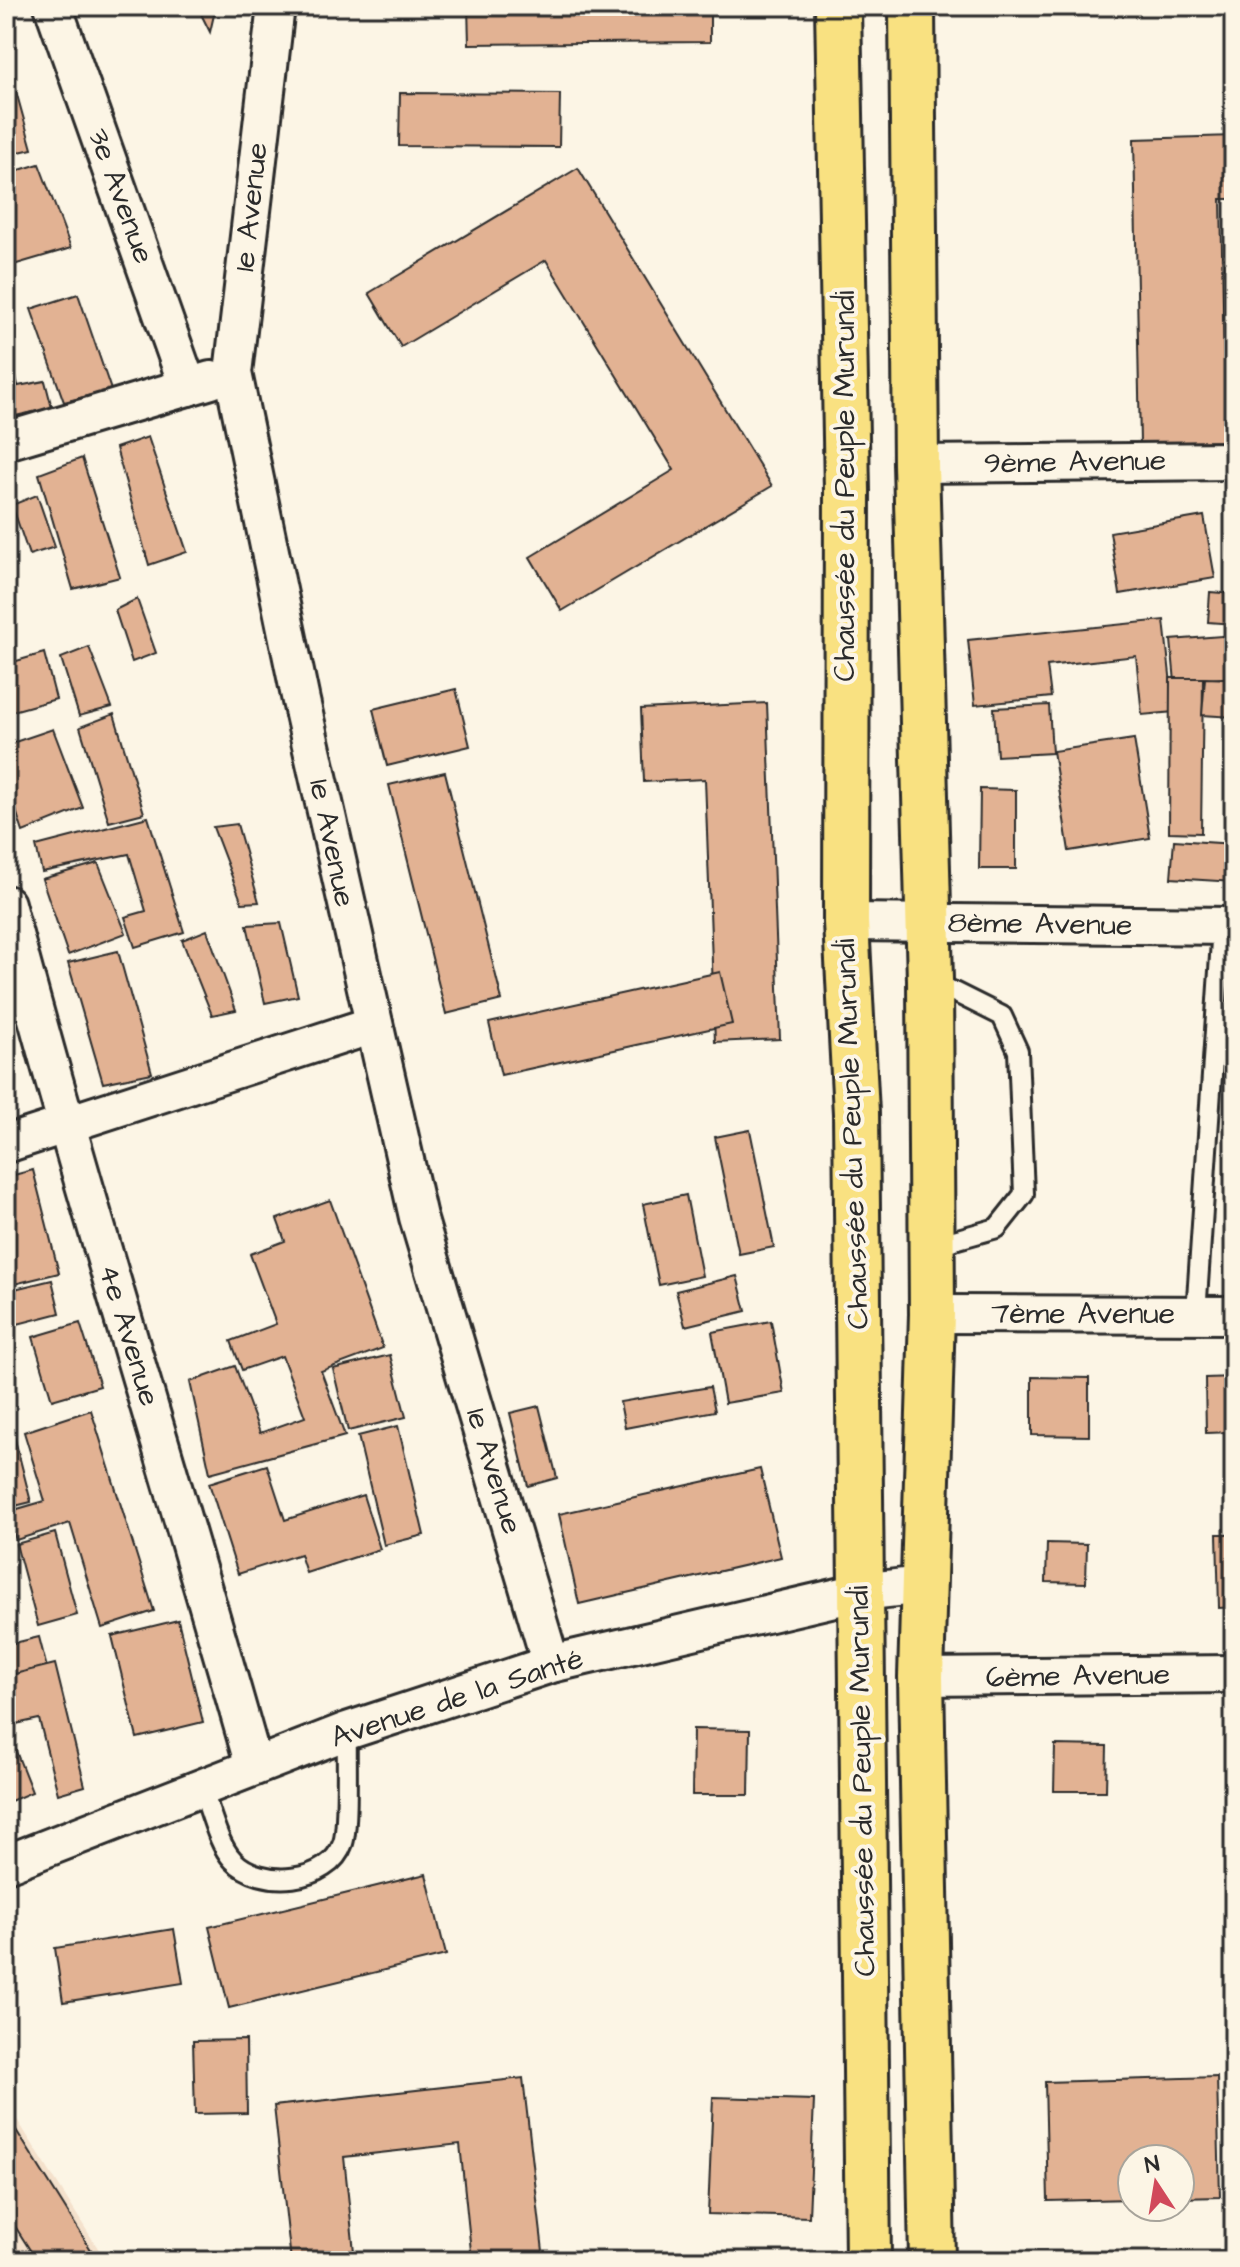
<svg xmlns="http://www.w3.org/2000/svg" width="1240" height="2267" font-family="'Architects Daughter',sans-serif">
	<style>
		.built { fill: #f4e1cc }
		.building { fill: #e2b293; stroke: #2b2b2b; stroke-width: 2 }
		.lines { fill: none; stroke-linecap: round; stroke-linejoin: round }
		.service-casing { stroke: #2b2b2b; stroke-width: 24 }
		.minor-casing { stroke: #2b2b2b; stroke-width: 42 }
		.trunk-casing { stroke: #2b2b2b; stroke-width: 50 }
		.service { stroke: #fcf5e5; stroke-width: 18 }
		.minor { stroke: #fcf5e5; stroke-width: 36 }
		.trunk { stroke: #f9e181; stroke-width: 44 }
		.labels { text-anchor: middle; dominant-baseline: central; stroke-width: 8; stroke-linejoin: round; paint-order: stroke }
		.street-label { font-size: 30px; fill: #2b2b2b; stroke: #fcf5e5 }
	</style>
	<rect width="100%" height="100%" fill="#fcf5e5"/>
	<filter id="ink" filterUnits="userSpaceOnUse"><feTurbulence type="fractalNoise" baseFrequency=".0125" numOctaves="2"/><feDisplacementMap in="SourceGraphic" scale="16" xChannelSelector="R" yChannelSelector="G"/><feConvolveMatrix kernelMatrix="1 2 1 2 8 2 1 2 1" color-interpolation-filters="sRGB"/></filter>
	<g filter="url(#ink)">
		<polygon class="built" points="6,2102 106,2261 6,2261"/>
		<g class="building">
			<polygon points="197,6 216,6 210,32"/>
			<polygon points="468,6 710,6 710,42 469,44"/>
			<polygon points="14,84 32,149 6,155 6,86"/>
			<polygon points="400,93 560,94 559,147 399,146"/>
			<polygon points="1234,136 1234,199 1221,199 1224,355 1234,355 1234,441 1140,443 1134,139"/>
			<polygon points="39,164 71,248 10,266 6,251 6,174"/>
			<polygon points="578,168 772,486 562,611 530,557 674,470 546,260 401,347 369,293"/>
			<polygon points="78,294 111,390 64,402 31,309"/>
			<polygon points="6,329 18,386 45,381 52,408 6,418"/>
			<polygon points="148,437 187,552 149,565 116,448"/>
			<polygon points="82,458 120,577 73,589 39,474"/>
			<polygon points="37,495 55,547 29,555 12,505"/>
			<polygon points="1204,516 1215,578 1120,594 1110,532"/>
			<polygon points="1228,527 1234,527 1234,576 1229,576"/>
			<polygon points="1210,592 1234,594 1234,624 1208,622"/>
			<polygon points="137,599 156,653 132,662 115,610"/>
			<polygon points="1164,620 1174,712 1142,715 1136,656 1047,666 1051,697 975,705 968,640"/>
			<polygon points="1234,635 1234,677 1175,682 1171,640"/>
			<polygon points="89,647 112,707 79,716 61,658"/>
			<polygon points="44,653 56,699 6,713 6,664"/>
			<polygon points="1170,678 1203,678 1201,833 1169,832"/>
			<polygon points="1205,678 1234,679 1234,717 1202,715"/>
			<polygon points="456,689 470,746 387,766 373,709"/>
			<polygon points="767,703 780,1039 715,1042 705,779 644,782 641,709"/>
			<polygon points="1049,705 1052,753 997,756 994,708"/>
			<polygon points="114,714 144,813 109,822 80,727"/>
			<polygon points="53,729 83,808 23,832 6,780 6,745"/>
			<polygon points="1134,739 1150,838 1069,851 1053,751"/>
			<polygon points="445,772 502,1000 446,1014 389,785"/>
			<polygon points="980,789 1016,790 1016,869 979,869"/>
			<polygon points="148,817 184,932 135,947 125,917 146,911 129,854 42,872 36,846"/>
			<polygon points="237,824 259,902 242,903 213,827"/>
			<polygon points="1174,840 1234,844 1234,882 1171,878"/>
			<polygon points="98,863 126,933 68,955 42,879"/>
			<polygon points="281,923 298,996 265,1003 247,925"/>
			<polygon points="207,930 236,1010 212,1015 182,940"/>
			<polygon points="118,951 152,1073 103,1083 68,963"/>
			<polygon points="720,972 732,1024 501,1075 489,1023"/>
			<polygon points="750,1130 774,1247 739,1254 715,1137"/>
			<polygon points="33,1170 59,1273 6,1286 6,1177"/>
			<polygon points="686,1195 702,1276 659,1285 643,1204"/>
			<polygon points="330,1200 383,1348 321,1371 345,1436 210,1473 190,1382 235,1366 260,1433 305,1417 282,1356 242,1370 231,1341 276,1324 250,1254 285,1241 277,1219"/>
			<polygon points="737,1276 746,1311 685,1326 676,1291"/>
			<polygon points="52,1280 60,1313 6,1327 6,1291"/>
			<polygon points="771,1321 784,1393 725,1403 712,1332"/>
			<polygon points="80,1323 100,1386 52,1400 33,1337"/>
			<polygon points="390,1355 406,1417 348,1431 333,1369"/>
			<polygon points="1032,1377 1089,1378 1089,1436 1032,1435"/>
			<polygon points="1234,1377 1234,1432 1206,1433 1205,1378"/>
			<polygon points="710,1387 715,1411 625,1428 620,1402"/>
			<polygon points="539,1406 557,1478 528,1486 510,1413"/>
			<polygon points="91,1410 154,1611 102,1628 70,1523 16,1540 7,1512 45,1501 24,1432"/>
			<polygon points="11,1424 31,1502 7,1508 6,1425"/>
			<polygon points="398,1426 424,1535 384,1545 358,1436"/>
			<polygon points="267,1465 285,1520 363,1495 380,1549 306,1573 300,1554 238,1574 209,1483"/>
			<polygon points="760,1469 781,1557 579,1604 559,1514"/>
			<polygon points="55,1533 77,1615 38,1626 16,1544"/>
			<polygon points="1217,1534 1234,1534 1234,1607 1219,1608"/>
			<polygon points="1047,1543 1087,1544 1086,1583 1046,1582"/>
			<polygon points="178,1620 203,1722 137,1738 112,1636"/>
			<polygon points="39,1637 47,1668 6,1678 6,1645"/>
			<polygon points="55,1664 85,1786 58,1794 39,1719 16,1724 6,1684 6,1676"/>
			<polygon points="6,1726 32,1792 6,1803"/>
			<polygon points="693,1729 750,1730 749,1795 692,1795"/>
			<polygon points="1055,1745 1107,1746 1106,1791 1054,1791"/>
			<polygon points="426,1874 446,1955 229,2008 209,1927"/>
			<polygon points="174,1929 183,1983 63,2002 55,1948"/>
			<polygon points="246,2040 247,2113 195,2114 193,2041"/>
			<polygon points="1217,2077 1220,2197 1180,2198 1180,2159 1132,2159 1132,2199 1048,2201 1045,2082"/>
			<polygon points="523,2078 544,2260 472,2261 460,2144 344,2157 355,2261 291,2261 274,2106"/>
			<polygon points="713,2097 814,2100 809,2217 708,2214"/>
			<polygon points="6,2114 98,2261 37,2261 6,2212"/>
		</g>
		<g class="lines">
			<defs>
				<g id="service">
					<polyline points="932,981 1002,1016 1018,1051 1024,1194 997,1228 933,1246"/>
					<polyline points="1196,1314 1222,926"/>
					<path d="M201,1786C210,1808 217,1843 233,1860C260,1889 329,1884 343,1843C349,1826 346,1753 347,1731"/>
				</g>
				<g id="minor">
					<polyline points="53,6 188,387"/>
					<polyline points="276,6 233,373 301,701 418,1217 551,1664"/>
					<polyline points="6,441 211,380"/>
					<polyline points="916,464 1234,461"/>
					<path d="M6,904C82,1193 173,1478 254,1766"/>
					<polyline points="846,922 1234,926"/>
					<polyline points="6,1144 373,1025"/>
					<polyline points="932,1314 1234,1315"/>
					<polyline points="921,1677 1234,1674"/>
					<polyline points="6,1864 347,1731 551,1664 860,1592 923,1585"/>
				</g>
				<g id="trunk">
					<polyline points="838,6 847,491 846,922 856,1113 868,2261"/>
					<polyline points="912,6 916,464 930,980 932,1314 921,1677 932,2261"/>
				</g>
			</defs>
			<use href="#service" class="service-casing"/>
			<use href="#minor" class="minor-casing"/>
			<use href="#trunk" class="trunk-casing"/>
			<use href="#service" class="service"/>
			<use href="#minor" class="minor"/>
			<use href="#trunk" class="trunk"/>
		</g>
	</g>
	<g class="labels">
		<g class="street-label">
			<text transform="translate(121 196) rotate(70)">3e Avenue</text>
			<text transform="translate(251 207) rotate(-84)">1e Avenue</text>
			<text transform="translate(1075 462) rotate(-1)">9ème Avenue</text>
			<text transform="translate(845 486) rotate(-90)">Chaussée du Peuple Murundi</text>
			<text transform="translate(332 843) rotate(78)">1e Avenue</text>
			<text transform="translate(1040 924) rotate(1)">8ème Avenue</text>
			<text transform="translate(852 1134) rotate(-92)">Chaussée du Peuple Murundi</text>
			<text x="1083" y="1314">7ème Avenue</text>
			<text transform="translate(129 1335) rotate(73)">4e Avenue</text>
			<text transform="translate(494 1471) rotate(73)">1e Avenue</text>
			<text transform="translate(1078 1676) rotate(-1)">6ème Avenue</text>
			<text transform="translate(457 1698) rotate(-18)">Avenue de la Santé</text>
			<text transform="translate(862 1781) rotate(-91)">Chaussée du Peuple Murundi</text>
		</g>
	</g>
	<rect width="1240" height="2267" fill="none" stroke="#fcf5e5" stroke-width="32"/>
	<rect x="16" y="16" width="1208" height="2235" fill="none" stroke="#2b2b2b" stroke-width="3" filter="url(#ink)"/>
	<g transform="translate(1156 2183) rotate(348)"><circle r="38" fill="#fcf5e5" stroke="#a8a49b" stroke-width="2"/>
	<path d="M0-6L14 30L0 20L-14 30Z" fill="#d1495b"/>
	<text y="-12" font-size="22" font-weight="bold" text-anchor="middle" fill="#2b2b2b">N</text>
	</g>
</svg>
